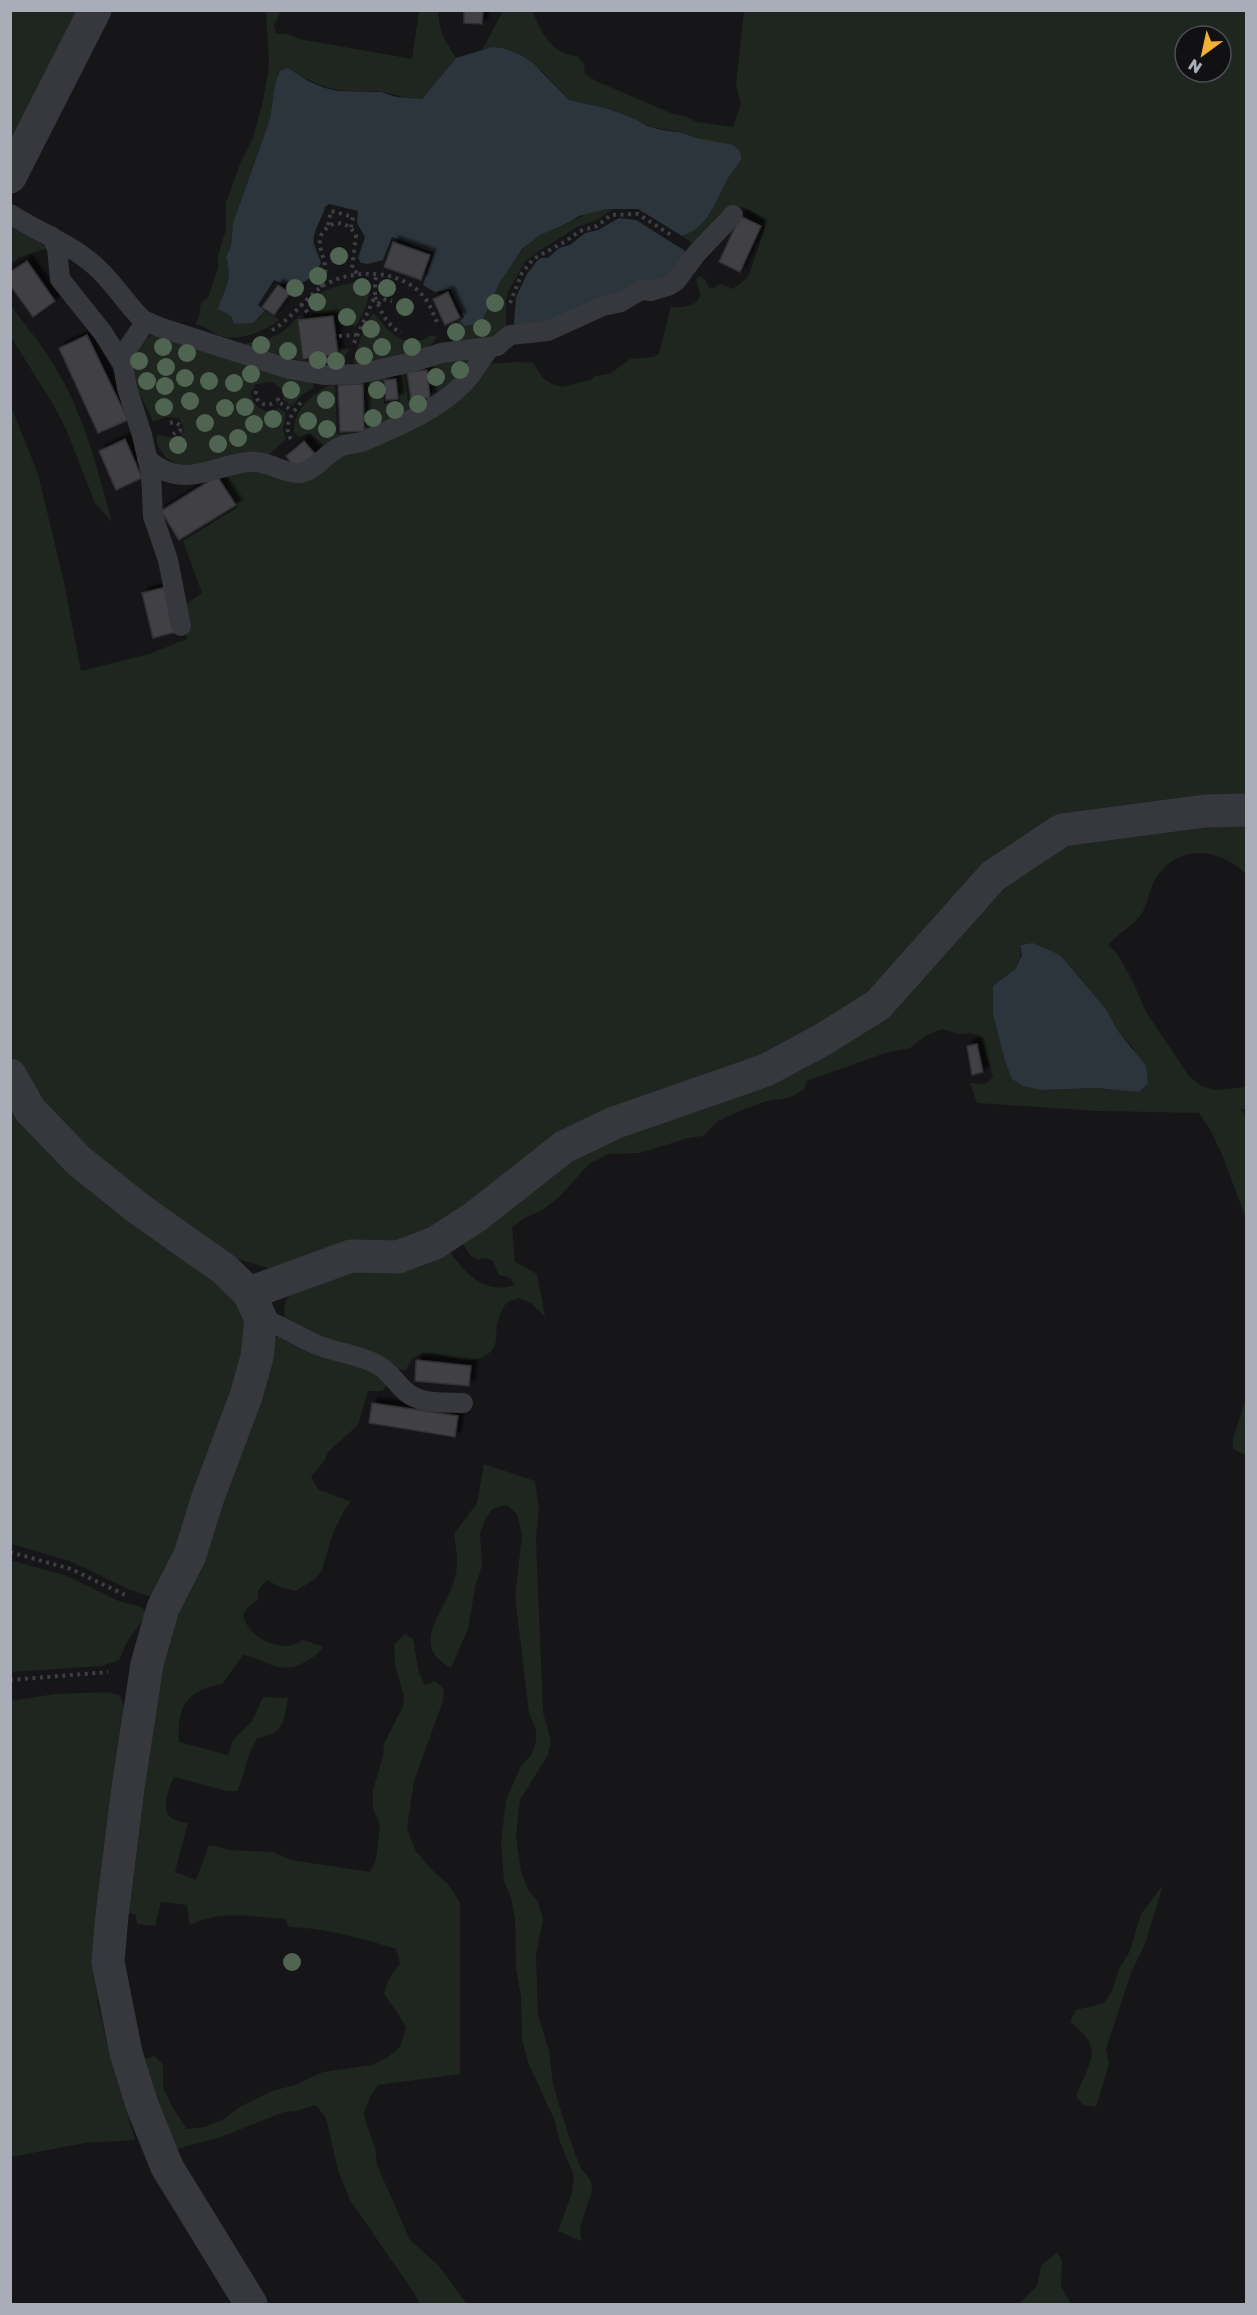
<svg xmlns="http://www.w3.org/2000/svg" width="1257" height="2315" font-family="'Golos Text',sans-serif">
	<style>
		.green { fill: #1e261f; fill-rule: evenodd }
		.water { fill: #2c353c }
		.building { fill: #404145; stroke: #303034; stroke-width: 1.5; filter: url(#shadow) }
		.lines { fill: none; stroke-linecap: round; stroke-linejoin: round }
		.path { stroke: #3d3f44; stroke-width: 4; stroke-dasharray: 3 4.5; stroke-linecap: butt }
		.lane { stroke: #37383d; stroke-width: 20 }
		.street { stroke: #37383d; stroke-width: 33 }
		.tree { fill: #506452 }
	</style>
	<defs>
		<filter id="shadow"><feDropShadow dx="5.5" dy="-5.5" stdDeviation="1.5" flood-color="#0009"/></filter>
	</defs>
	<rect width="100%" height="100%" fill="#161618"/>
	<g class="green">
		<polygon points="10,11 81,11 10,143"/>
		<path d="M266,11H281L274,25L276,34H287L299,39L412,59L419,11H438C440,36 444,37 456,58L422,99C407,98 395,95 381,92C372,90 362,92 353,91C327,91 309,81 288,68L275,84L270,119L233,223L231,246L226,257C231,274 229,284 221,300L225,312L231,316L259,319L265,311L280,320C262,331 242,342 221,336C212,333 205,326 195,324L199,317L201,302L208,298L218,268V256L226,229V203L240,164L253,138L263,101L269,66Z"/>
		<path d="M503,11H533C540,32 552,54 577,56L584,64L585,74L596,81L673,114L684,116L697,122L733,127L741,103L736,85L744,11H1246V802L1060,823L872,1000L820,1030L677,1092L436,1232L271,1269L230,1257L99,1164L19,1073L11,1054L10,404L38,474L64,582L81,671L149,654L187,639L182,607L202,593L183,541L238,507L223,477L262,467L334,458L485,364L520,362L533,363L543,378L552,384L562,387L590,380L595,376L610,374L630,359L654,357L659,353L671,306C681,309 688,306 697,302L700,294L696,279L700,276L705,279L710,289L721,284L733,289L748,277L765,228L763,219C726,190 718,216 696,246L682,236C708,228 714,204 726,182C730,174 737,167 742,158L740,151L683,133L647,126L635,119L609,109L569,100L543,72L519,54L503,48L492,47L482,50ZM1185,36H1221V72H1185Z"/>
		<path d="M615,208L597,220L577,227L533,255L525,262L508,292L506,300V326L504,333L499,338L460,344L448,330L460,321L465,326L481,323C495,291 510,254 540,235C550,229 561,227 571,222C585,214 598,209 615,208Z"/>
		<polygon points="11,227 35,239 47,248 20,257 11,264"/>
		<path d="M364,280L370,287C369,302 363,314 356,326L338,322L336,313H315L310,308L312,299C328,286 345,285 364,280Z"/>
		<path d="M10,303C22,323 38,339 50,359C82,407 97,467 112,522L95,503L66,429L53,404L11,337Z"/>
		<path d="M373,313C378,317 381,323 386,328C402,343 414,346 432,335L437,337L427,350L357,365L354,363V358L366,323Z"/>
		<path d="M302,315L305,317L297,319L302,360L339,356L341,348L349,349L341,364L310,363L247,347L245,343C258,343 278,337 287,328C293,323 295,319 302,315Z"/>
		<path d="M152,336H165L308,381L313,383V388L302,395L292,406L283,400L284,392L273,382L256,384L251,392C252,404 260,411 273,412L279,408L286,413L283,429L286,439L271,453L261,457L181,467L165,457L157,444V435L179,439L184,430L179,418L166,417L153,422C148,409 133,383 131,370C129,357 141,339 152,336Z"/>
		<path d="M461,358L472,361L465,376L429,407L415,414L384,424L361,437L325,446L310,433L299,437L294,432C292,410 316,390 335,383L337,434L364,433V379L382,377L384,404L400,402L398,374L404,372L408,402L433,399L429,365Z"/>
		<path d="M1246,817V874C1220,849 1182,843 1158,875C1149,886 1149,902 1142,913C1133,927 1119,932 1108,945L1117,953L1134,984L1146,1012L1189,1076L1201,1086L1215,1090L1246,1087V1109H1241L1246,1117V1219L1223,1157L1210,1129L1199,1113L1097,1111L977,1103L970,1083L985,1084L993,1077L981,1036L970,1033L959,1034L942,1029L925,1036L910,1048L885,1053L807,1081L804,1090L788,1098L767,1101L742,1110L718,1121L703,1136L688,1138L640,1153L609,1154L589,1164L559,1197L541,1211L526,1217L512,1227L515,1262L537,1274L545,1317L531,1303L519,1298L506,1303C502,1310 499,1317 497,1324C495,1334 499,1341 491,1351C467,1379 422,1329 406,1370C377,1369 313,1333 285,1318C282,1301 287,1297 301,1288L445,1246C464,1270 481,1296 515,1285L510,1278L499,1275L493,1261L485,1258L478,1260L471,1256L458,1237L567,1155L766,1079L1064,839ZM1020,944L1060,955L1106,1009L1118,1031L1134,1049L1139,1091L1096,1088L1042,1090L1005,1061L993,1014V986C1009,972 1024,968 1020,944Z"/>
		<polygon points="10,1090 245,1307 248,1335 180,1554 152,1597 130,1590 70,1561 11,1544"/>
		<path d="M282,1335L340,1361L380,1375L389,1384L382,1391H368L358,1425L328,1452L325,1460L311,1477L318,1489L351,1502L345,1509L333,1533L322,1570L315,1579L296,1591L280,1587L267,1580L258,1590V1600L247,1608L243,1615C247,1633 267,1646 286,1646C292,1646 299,1642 304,1640L323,1647C317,1656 311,1659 301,1664C278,1675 266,1659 243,1655L222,1684C186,1690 177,1707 179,1742L228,1755L233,1740L252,1721L263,1697L288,1698C284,1721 284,1734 258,1738C246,1754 246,1773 237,1791H227L174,1777C169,1788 159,1811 173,1819C177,1821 184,1822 188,1823L175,1872L196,1880L209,1845L230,1850L274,1852L291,1860L370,1872L376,1859L380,1825L373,1809V1790L383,1756L384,1744L403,1706L404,1696L395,1665L394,1645L405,1634L413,1639L419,1673L425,1685L435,1681L444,1689L443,1701L414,1781L407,1828L415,1850L430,1868L449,1885L460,1903V2074L378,2085L371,2095L364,2112L366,2123L375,2147L377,2165L410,2240L438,2265L467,2304H420L412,2290L350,2200L338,2170L326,2118L316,2105L296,2111L284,2112L221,2137L177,2149L167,2130L144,2059L155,2056L163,2065V2088L173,2108L187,2129L205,2127L224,2119L241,2106L272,2091L295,2085L323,2072L372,2065L388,2057L400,2047L406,2028C400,2014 391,2006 384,1993L389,1979L400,1963L396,1949C361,1938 326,1928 289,1927L285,1919C253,1917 219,1910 190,1925L187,1905L161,1902L155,1926L137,1924L136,1915L124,1911L152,1686L268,1350L276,1338Z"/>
		<polygon points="1246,1399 1246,1455 1233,1449 1233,1438"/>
		<path d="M484,1464L535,1481L539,1509L536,1539L543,1712L551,1741L548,1755L520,1800L516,1835L521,1872L529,1891L538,1902L543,1919L536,1955L538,2015L549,2051L553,2084L563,2118L575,2154L581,2168L591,2181L592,2191L580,2227L581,2241L558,2231L572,2193L574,2176L559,2139L555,2121L529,2065L522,2040L521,1997L516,1968L515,1919L511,1898L504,1881L501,1842L506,1800L521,1766L532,1754L536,1741V1729L529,1713L515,1597L522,1535L517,1514L506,1505L492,1509L486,1518L480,1533L482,1566L476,1583L468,1629L451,1668C406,1645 448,1609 455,1577C459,1563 456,1548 454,1534L477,1503Z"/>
		<polygon points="10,1560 67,1576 121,1602 138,1606 145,1610 145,1617 127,1642 119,1660 102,1666 11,1672"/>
		<polygon points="108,1692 120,1695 124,1708 94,1949 98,2004 110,2056 135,2140 85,2143 11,2157 11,1701 55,1694"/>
		<path d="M1163,1885L1145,1944L1131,1973L1106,2049L1109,2064L1096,2107L1083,2105L1076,2096C1090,2061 1105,2048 1070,2022L1076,2010L1104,2003L1112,1991L1119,1969L1130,1951L1141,1914Z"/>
		<polygon points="1057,2252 1062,2261 1061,2286 1071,2304 1019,2304 1037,2286 1041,2266"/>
	</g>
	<g class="water">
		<path d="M492,47L503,48L519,54L534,64L569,100L609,109L635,119L647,126L662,130L683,133L697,138L733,145L740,151L742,158C737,167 730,174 726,182C714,204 708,228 682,236L638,209H607L579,216L570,222L540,235L522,249L500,282L481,323L465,326L460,321L464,317L450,289L435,292L423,285L434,253L392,237L383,260L368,264L361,263L358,258L365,237L357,223L358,211L329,204L325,207C323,218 311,233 314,244C316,251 319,256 321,263C310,283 295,291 274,280L258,305L265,311L253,323L234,324L231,316L218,309C225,288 233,280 226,257L231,246L233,223L270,119L275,84L280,71L288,68L310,82L325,88L338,91L381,92L396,97L422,99L456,58Z"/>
		<polygon points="619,218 636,220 690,254 677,276 543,328 517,329 514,323 516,297 527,274 537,261 541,258 548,258 559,248 570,245 585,233 598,230"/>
		<polygon points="1033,943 1060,955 1106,1009 1118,1031 1146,1066 1148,1083 1139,1092 1096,1088 1042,1090 1023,1086 1012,1079 1005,1061 993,1014 993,986 1016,968 1022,955 1020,945"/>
	</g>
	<g class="building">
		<polygon points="464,10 483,10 482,24 464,23"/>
		<polygon points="740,216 761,226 740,272 719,262"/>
		<polygon points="393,242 430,255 421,280 384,267"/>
		<polygon points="27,261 55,301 33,317 10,285 10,272"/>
		<polygon points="278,285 290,293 274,315 262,307"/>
		<polygon points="448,292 460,318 445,325 433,299"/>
		<polygon points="333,316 338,354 303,359 298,320"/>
		<polygon points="87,335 128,420 98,433 59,348"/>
		<polygon points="427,370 430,398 411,400 407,372"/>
		<polygon points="396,379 398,399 386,400 384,380"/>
		<polygon points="363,384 364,431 340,432 338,385"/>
		<polygon points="125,439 142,478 116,490 99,451"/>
		<polygon points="304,441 316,455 297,470 286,456"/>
		<polygon points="217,476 236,505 179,540 161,511"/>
		<polygon points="166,587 176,632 153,638 142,593"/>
		<polygon points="977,1044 983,1072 972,1075 967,1046"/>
		<polygon points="416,1360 471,1366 469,1386 415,1381"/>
		<polygon points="372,1403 458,1416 455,1437 369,1423"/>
	</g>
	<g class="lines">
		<g class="path">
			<polyline points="328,225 331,211 353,217 351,227"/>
			<path d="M321,287C337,259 301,240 335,223C345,223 350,226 356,235L352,268L358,274"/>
			<path d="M375,297C381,312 386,324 401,333"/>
			<polyline points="510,303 522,273 533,259 566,241 580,231 597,226 611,215 638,214 671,235"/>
			<polyline points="301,304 310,316"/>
			<polyline points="378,304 383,299 392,301"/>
			<path d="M272,330C288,322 305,299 321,287C350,268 401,268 424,297C430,304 433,314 437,322"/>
			<polyline points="339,336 356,335"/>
			<polyline points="354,343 375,296 375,281 377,274"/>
			<path d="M256,391C255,405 267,408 277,401"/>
			<polyline points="279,398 277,401 293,411"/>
			<polyline points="170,423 175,422 181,426 180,431 173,434"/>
			<path d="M291,439C282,426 293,412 302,401"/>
			<polyline points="10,1552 71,1569 127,1596"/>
			<polyline points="10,1680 108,1672"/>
		</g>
		<g class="lane">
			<path d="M10,214C38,232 69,243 94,265C113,281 125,303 143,320L159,327L289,369L324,375L358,374L413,362L441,353L497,346L510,335L548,331L603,306L621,302L641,290L651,291L668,286L676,281L697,253L733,215"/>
			<polyline points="51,236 57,248 60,279 103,333 123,365"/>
			<polyline points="143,320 142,327 125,352 123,365 127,388 142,435 151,474 153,516 168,560 181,626"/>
			<path d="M147,459C181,490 210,467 247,462C266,459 283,474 300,473C316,471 327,451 342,446C349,443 357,444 364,441C398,426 436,411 463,384C474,373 480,359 490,348"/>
			<path d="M261,1319C283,1325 299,1338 320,1346C339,1353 361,1355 378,1365C390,1372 395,1382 405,1391C420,1405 444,1402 463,1403"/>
		</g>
		<g class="street">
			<polyline points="10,177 95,10"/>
			<polyline points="10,1075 30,1110 79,1161 139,1209 224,1269 249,1293 261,1319 257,1357 246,1396 207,1500 190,1555 163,1608 147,1664 128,1788 112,1915 108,1962 126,2053 142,2105 167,2167 251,2304"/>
			<polyline points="249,1293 351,1256 398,1257 435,1243 475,1217 564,1147 614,1123 766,1070 822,1040 878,1005 993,876 1062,830 1205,811 1246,810"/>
		</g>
	</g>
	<g class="tree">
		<circle cx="339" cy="256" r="9"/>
		<circle cx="318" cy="276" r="9"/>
		<circle cx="362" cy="287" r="9"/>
		<circle cx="295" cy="288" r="9"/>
		<circle cx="387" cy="288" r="9"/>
		<circle cx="317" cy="302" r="9"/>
		<circle cx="495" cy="303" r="9"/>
		<circle cx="405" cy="307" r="9"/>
		<circle cx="347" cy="317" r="9"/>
		<circle cx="482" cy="328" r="9"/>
		<circle cx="371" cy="329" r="9"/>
		<circle cx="456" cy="332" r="9"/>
		<circle cx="261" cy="345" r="9"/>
		<circle cx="163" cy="347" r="9"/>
		<circle cx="382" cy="347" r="9"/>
		<circle cx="412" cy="347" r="9"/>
		<circle cx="288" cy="351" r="9"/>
		<circle cx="187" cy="353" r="9"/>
		<circle cx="364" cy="356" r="9"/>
		<circle cx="318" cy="360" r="9"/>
		<circle cx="139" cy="361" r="9"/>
		<circle cx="336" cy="361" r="9"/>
		<circle cx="166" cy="367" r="9"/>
		<circle cx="460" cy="370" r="9"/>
		<circle cx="251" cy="374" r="9"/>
		<circle cx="436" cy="377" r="9"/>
		<circle cx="185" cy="378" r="9"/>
		<circle cx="147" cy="381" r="9"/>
		<circle cx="209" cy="381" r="9"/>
		<circle cx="234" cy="383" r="9"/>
		<circle cx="165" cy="386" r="9"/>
		<circle cx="291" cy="390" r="9"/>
		<circle cx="377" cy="390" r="9"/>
		<circle cx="326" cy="400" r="9"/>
		<circle cx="190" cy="401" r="9"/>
		<circle cx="418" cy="404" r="9"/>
		<circle cx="164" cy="407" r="9"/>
		<circle cx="245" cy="407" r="9"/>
		<circle cx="225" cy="408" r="9"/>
		<circle cx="395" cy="410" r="9"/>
		<circle cx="373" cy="418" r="9"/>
		<circle cx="273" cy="419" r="9"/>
		<circle cx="308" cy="421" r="9"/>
		<circle cx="205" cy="423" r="9"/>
		<circle cx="254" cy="424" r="9"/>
		<circle cx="327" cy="429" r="9"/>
		<circle cx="238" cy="438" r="9"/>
		<circle cx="218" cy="444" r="9"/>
		<circle cx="178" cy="445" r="9"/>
		<circle cx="292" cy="1962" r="9"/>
	</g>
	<rect width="1257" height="2315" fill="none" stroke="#a8adb8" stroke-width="24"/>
	<g transform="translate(1203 54) rotate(213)"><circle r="28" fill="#111113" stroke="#4d4f55" stroke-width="1.5"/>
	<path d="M0-4.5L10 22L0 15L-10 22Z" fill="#f2b134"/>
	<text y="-9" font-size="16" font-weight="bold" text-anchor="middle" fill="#a8adb8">N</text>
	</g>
</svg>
